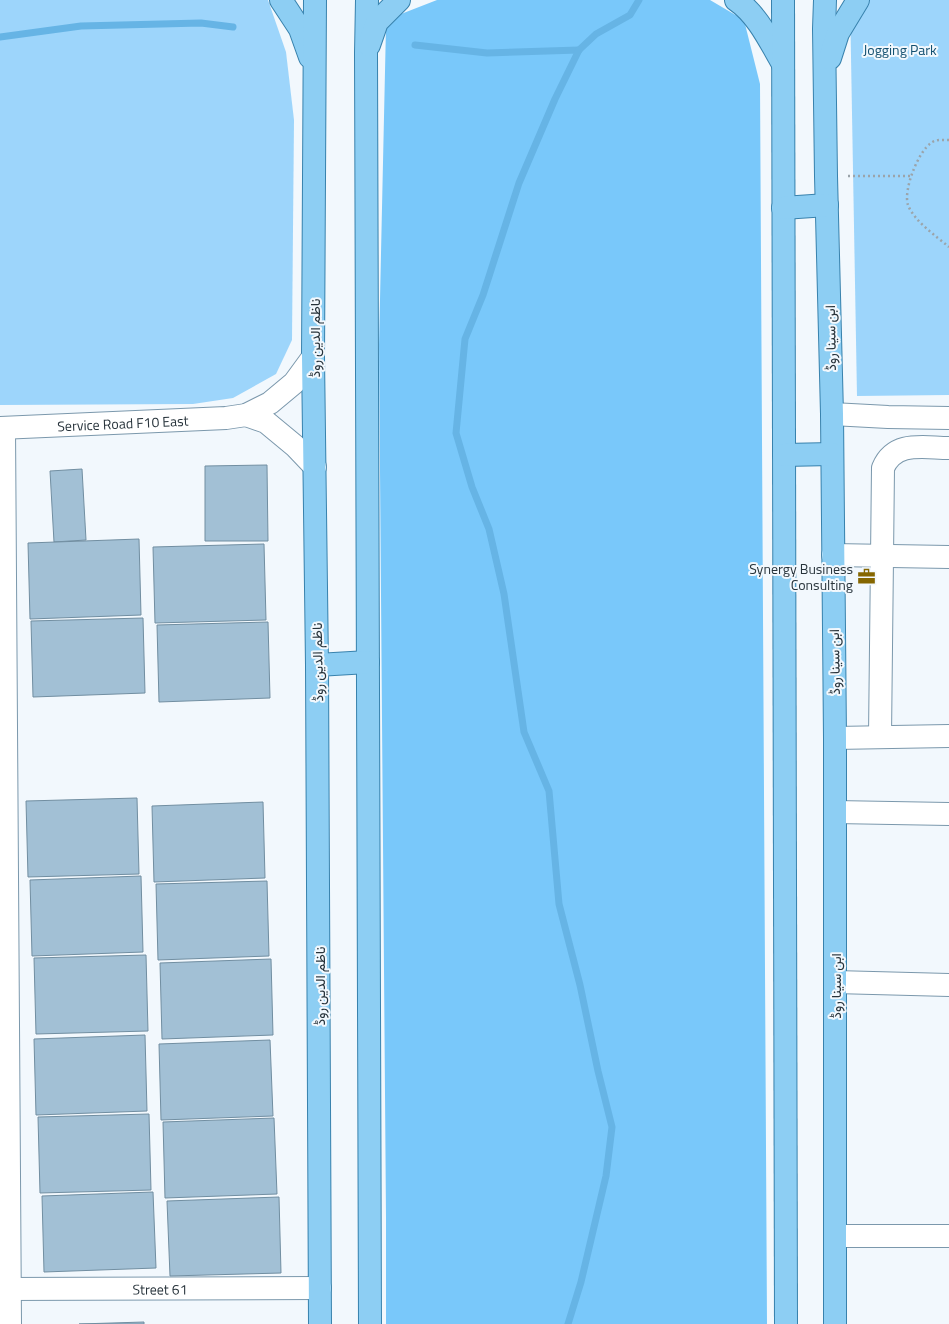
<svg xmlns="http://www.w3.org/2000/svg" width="949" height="1324" font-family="'Titillium Web',Vazirmatn,sans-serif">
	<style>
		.green { fill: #9dd5fb }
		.forest { fill: #79c8fa }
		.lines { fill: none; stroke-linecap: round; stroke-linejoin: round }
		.stream { stroke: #66b4e5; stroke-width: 7 }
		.building { fill: #a2c0d5; stroke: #718ea1 }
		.minor-casing { stroke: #7b98ac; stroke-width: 24 }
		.major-casing { stroke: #3882ad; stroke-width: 24 }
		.path { stroke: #9ba4aa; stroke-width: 2.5; stroke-dasharray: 2 3; stroke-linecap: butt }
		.minor { stroke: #fff; stroke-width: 22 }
		.major { stroke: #8dcef3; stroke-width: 22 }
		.labels { text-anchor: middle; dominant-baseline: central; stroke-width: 4; stroke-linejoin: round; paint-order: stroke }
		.park-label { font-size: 14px; fill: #114f70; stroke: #f2f8fd }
		.street-label { font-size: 14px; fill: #27333b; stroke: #f2f8fd }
		.poi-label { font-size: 14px; fill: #27333b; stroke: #f2f8fd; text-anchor: end }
	</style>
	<rect width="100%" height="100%" fill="#f2f8fd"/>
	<g class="green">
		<polygon points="0,0 268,0 286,52 294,120 292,340 276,374 233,398 193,404 0,405"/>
		<polygon points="850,0 949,0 949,395 857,396"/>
	</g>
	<polygon class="forest" points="437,0 710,0 744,20 760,84 767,1324 386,1324 386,1217 379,345 386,26 401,14"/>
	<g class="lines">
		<g class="stream">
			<polyline points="0,37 81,26 201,23 233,27"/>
			<polyline points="415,45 487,53 579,50"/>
			<polyline points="568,1324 581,1282 606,1176 612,1127 598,1071 580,985 559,904 549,791 524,732 504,594 489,529 472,487 456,433 465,339 483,295 519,183 555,99 579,50 596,34 630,15 639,0"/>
		</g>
	</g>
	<g class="building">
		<polygon points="267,465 268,541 205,541 205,466"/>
		<polygon points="82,469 86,540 54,542 50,471"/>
		<polygon points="139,539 141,615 30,619 28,543"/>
		<polygon points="264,544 266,620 155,623 153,547"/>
		<polygon points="143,618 145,693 33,697 31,621"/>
		<polygon points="268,622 270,698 159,702 157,625"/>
		<polygon points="137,798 139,874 28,877 26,801"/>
		<polygon points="263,802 265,878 154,882 152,806"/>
		<polygon points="141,876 143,952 32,956 30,880"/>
		<polygon points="267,881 269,956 158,960 156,884"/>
		<polygon points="146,955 148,1031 36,1034 34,958"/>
		<polygon points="271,959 273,1035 162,1039 160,963"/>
		<polygon points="145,1035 147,1111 36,1115 34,1039"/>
		<polygon points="270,1040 273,1116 161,1120 159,1044"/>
		<polygon points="149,1114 151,1190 40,1193 38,1117"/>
		<polygon points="274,1118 277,1194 165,1198 163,1122"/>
		<polygon points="153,1192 156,1268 44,1272 42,1196"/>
		<polygon points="279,1197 281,1273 170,1276 167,1201"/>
		<polygon points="144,1322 144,1324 79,1324"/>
	</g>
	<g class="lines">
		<defs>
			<g id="minor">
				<polyline points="832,414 888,417 949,418"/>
				<polyline points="246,415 266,422 295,446 315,467"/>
				<path id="s1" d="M0,428L226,418L246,415L270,403L294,383L313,357"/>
				<polyline points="4,428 10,1324"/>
				<polyline points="833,555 949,557"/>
				<path d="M880,737L883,468C895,440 924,448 949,448"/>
				<polyline points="835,738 949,736"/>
				<polyline points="835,812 949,814"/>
				<polyline points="835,982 949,985"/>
				<polyline points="835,1236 949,1236"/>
				<path id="s2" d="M0,1289L320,1288"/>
			</g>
			<g id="major">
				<polyline points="281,0 300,29 310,57"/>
				<polyline points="315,0 313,357 317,665 320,1324"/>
				<polyline points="367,0 366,53 370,1324"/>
				<path d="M736,0C758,15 770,42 783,64"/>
				<polyline points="783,0 786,1324"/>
				<polyline points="825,0 824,29 826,176 832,414 835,738 835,1324"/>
				<polyline points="369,45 377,22 399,0"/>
				<polyline points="830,58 838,33 858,0"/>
				<polyline points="783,208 827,205"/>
				<polyline points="784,455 832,454"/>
				<polyline points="317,665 368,662"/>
			</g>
		</defs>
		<use href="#minor" class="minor-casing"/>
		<use href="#major" class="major-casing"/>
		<g class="path">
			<path d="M949,140C943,140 936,139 931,143C918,152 903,190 908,205C914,221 936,236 949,247"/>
			<polyline points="848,176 912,176"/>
		</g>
		<use href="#minor" class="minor"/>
		<use href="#major" class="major"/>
	</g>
	<defs>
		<symbol id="office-bare" viewBox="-9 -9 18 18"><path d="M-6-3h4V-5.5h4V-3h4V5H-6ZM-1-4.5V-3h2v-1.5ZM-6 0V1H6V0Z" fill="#856600" stroke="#f2f8fd" stroke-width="2.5" paint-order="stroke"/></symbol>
	</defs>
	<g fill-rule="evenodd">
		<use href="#office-bare" x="854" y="564" width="25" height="25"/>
	</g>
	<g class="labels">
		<g class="park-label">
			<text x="900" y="49">Jogging Park</text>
		</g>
		<g class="street-label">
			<text transform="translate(314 338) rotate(-90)">ناظم الدین روڈ</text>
			<text transform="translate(830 338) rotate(-91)">ابن سینا روڈ</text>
			<text stroke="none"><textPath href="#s1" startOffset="123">Service Road F10 East</textPath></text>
			<text transform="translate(317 662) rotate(-91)">ناظم الدین روڈ</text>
			<text transform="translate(834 662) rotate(-91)">ابن سینا روڈ</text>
			<text transform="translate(319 986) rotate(-90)">ناظم الدین روڈ</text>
			<text transform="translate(835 986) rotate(-90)">ابن سینا روڈ</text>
			<text stroke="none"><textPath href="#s2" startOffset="160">Street 61</textPath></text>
		</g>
		<g class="poi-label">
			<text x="853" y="568">Synergy Business<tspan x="853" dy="16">Consulting</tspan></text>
		</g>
	</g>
</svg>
